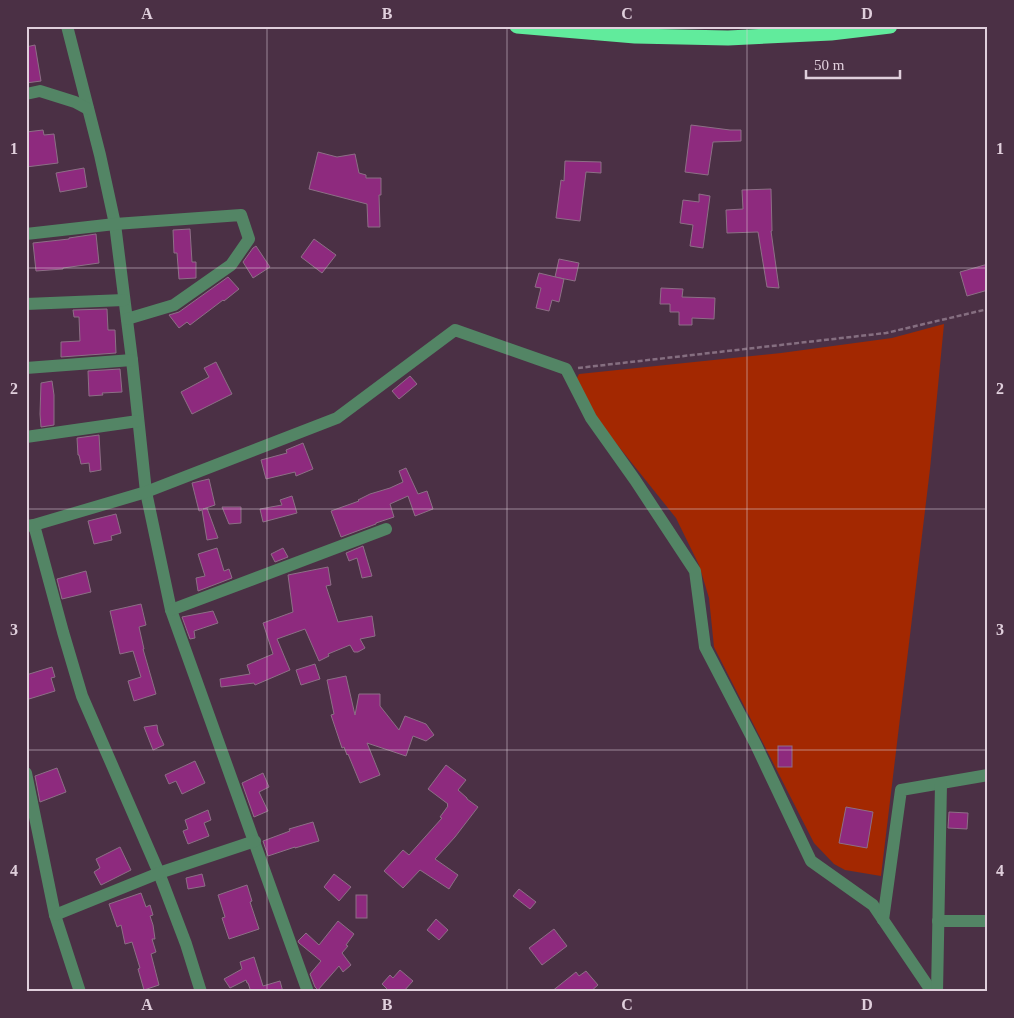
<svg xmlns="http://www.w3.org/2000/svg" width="1014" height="1018" font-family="'Times New Roman',serif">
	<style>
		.green { fill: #a32801 }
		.building { fill: #8e2a7e; stroke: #8d6f86 }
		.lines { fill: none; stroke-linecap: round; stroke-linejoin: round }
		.path { stroke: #856e80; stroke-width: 2.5; stroke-dasharray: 5 2.5; stroke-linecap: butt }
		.minor { stroke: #538565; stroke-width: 12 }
		.highway { stroke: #61eb9c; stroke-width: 15 }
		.grid { fill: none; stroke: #e0cfdc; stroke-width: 1; stroke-opacity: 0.55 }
		.neatline { fill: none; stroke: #e0cfdc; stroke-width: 2 }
		.grid-label { font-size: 16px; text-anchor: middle; font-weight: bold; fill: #e0cfdc }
	</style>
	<rect width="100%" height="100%" fill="#4b3045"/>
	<polygon class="green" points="944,324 930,469 881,876 845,870 834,864 814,843 714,647 709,598 699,565 676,518 603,427 591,407 576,380 579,374 781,353 892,338"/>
	<g class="building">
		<polygon points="35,45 41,81 26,83 26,47"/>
		<polygon points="691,125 730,130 741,130 741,141 713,142 708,175 685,172"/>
		<polygon points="43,130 44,135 54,134 58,163 26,167 26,132"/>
		<polygon points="318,152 337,157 355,154 359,173 366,175 366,178 381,178 381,195 379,195 380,227 368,227 367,204 309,189"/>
		<polygon points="565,161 601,162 601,173 586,172 580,221 556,218 561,180 564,181"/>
		<polygon points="84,168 87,187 60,192 56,173"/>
		<polygon points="771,189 772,231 771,231 779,288 767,287 758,232 727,233 726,210 743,209 742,190"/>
		<polygon points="699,194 710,196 703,248 690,246 693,225 680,223 683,200 699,202"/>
		<polygon points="190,229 192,262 196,262 196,278 179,279 177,253 174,253 173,230"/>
		<polygon points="96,234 99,263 63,268 63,269 36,271 33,243 69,239 69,238"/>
		<polygon points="314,239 336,255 322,273 301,257"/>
		<polygon points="256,246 270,267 253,278 243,262 253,248"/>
		<polygon points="559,259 579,263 575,281 555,277"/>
		<polygon points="988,264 988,290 967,296 960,272"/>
		<polygon points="539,273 564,279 559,302 552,300 549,311 536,308 541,288 535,287"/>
		<polygon points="228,277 239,289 224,301 223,300 190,325 187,322 179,328 169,315 179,312"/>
		<polygon points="661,288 683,289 682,297 715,298 714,319 692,318 692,325 679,325 679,312 670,312 670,304 660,304"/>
		<polygon points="107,309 108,330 115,330 116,353 61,357 61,342 80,341 79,317 74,317 73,310"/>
		<polygon points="216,362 232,394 192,414 181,392 209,377 204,368"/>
		<polygon points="120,369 122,392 102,393 103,395 89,396 88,371"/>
		<polygon points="410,376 417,384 399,399 392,391"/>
		<polygon points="52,381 54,395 54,425 41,427 40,414 41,383"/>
		<polygon points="99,435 101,470 90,472 89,463 81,464 79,455 78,455 77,438"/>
		<polygon points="303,443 313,469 296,476 295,472 266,479 261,460 287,453 286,450"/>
		<polygon points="406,468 418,494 427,491 433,509 415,516 408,496 390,504 394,517 376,523 376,524 341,537 331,511 359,501 358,500 370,494 390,488 403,482 399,471"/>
		<polygon points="209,479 215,505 203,509 207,508 218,538 207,540 202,510 199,511 192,483"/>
		<polygon points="292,496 297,513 263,522 260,509 282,505 280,500"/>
		<polygon points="222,507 241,507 241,523 229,524"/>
		<polygon points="116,514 121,533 111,536 112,540 94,544 88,521"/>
		<polygon points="363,546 372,576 362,578 357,558 349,561 346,553"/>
		<polygon points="217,548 224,571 229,569 232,578 198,591 196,578 205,576 198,554"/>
		<polygon points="283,548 288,557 275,562 271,554"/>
		<polygon points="328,567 331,585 326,586 338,622 372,616 375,636 360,639 365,648 358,652 354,652 350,645 328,654 329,656 319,661 305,629 277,639 290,670 255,685 254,683 221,687 220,679 250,674 247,665 273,654 263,623 293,612 288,575"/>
		<polygon points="86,571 91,592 62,599 57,579"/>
		<polygon points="141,604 146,625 139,627 144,649 143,649 156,694 134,701 128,681 141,677 133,651 120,654 110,611"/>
		<polygon points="213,611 218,623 194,631 195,638 190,639 182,617"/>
		<polygon points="315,664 320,679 301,685 296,670"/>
		<polygon points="52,667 55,677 51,678 55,691 29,699 26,690 26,675"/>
		<polygon points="346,676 355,715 359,694 380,694 380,706 399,730 405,716 426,724 434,735 426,741 413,736 406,756 367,743 380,775 360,783 348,754 347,755 344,747 342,748 331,715 334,714 327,680"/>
		<polygon points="157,725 158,732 164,745 153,750 144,727"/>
		<rect x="778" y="746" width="14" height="21"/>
		<polygon points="195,761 205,783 182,794 176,781 169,784 165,775"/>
		<polygon points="446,765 466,780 458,790 467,798 467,799 478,807 455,837 435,859 458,875 449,889 420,870 403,888 384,871 403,850 409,855 442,818 440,817 448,806 447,805 448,804 428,789"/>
		<polygon points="57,768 66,792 40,802 35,776"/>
		<polygon points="263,773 269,787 259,792 268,811 254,817 242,783"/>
		<polygon points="846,807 873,812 867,848 839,843"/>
		<polygon points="208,810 211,820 204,823 209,836 188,844 183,831 188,829 185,820"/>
		<polygon points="949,812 968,813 967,829 948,828"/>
		<polygon points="313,822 319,841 295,848 295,847 268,856 263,841 290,831 289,829"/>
		<polygon points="120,847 131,870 101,885 94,872 100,868 96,859"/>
		<polygon points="202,874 205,886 188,889 186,878"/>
		<polygon points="334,874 351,887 339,901 324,887"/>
		<polygon points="247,885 252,901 250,902 259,929 229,939 222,918 225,917 218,895"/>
		<polygon points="519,889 536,902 530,909 513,896"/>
		<polygon points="141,893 146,907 150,905 153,915 150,916 153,925 155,939 152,939 156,952 151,954 159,985 144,990 138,969 140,968 132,942 125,944 121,925 117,927 109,904"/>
		<rect x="356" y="895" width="11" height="23"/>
		<polygon points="436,919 448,930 439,940 427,930"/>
		<polygon points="338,921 354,934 346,945 348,946 342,953 351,965 343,972 339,966 318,990 315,987 310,974 321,961 299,943 298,941 306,933 319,945"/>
		<polygon points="554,929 567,946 542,965 529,948"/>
		<polygon points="254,957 263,986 280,981 283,992 251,992 248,983 247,983 246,980 230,988 224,979 242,969 240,962"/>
		<polygon points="400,970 413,981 403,992 390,992 382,984 390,975 393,978"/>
		<polygon points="586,971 598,985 590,992 551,992 576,972 579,976"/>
	</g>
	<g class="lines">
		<polyline class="path" points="578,368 886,333 988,309"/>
		<g class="minor">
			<polyline points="67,26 100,155 115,224 132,360 146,492 171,610 308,992"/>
			<polyline points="26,94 40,91 75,102 88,109"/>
			<polyline points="26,234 115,224 241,215 249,239 231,265 174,305 127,319"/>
			<polyline points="26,304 124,300"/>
			<polyline points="26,368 132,360"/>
			<polyline points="26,437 138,421"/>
			<polyline points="34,525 63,632 82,696 159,873 186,944 201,992"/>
			<polyline points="26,526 34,525 146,492 337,418 455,330 566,369 591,418 635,480 695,571 705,647 756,745 811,861 873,905 932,992"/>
			<polyline points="171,610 386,529"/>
			<polyline points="26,773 55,915 80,992"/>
			<polyline points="55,915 159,873 255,841"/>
			<polyline points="883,920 901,790 988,775"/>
			<polyline points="938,921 988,921"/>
			<polyline points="937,992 941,784"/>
		</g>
		<polyline class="highway" points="517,26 635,36 728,38 831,33 890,26"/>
	</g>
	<path class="grid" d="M267,26V992M507,26V992M747,26V992M26,268H988M26,509H988M26,750H988"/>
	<rect width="1014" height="1018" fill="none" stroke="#4b3045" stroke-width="55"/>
	<path d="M806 70v8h94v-8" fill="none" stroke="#e0cfdc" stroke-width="2.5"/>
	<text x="814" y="70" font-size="15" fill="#e0cfdc" stroke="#4b3045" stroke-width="4" paint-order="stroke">50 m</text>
	<rect x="28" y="28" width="958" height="962" class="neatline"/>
	<g class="grid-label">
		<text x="147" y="19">A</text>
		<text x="387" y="19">B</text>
		<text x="627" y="19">C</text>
		<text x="867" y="19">D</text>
		<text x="14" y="154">1</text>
		<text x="1000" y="154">1</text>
		<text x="14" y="394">2</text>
		<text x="1000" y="394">2</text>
		<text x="14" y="635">3</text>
		<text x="1000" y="635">3</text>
		<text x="14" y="876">4</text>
		<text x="1000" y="876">4</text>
		<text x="147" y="1010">A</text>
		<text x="387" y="1010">B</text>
		<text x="627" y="1010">C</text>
		<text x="867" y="1010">D</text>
	</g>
</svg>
